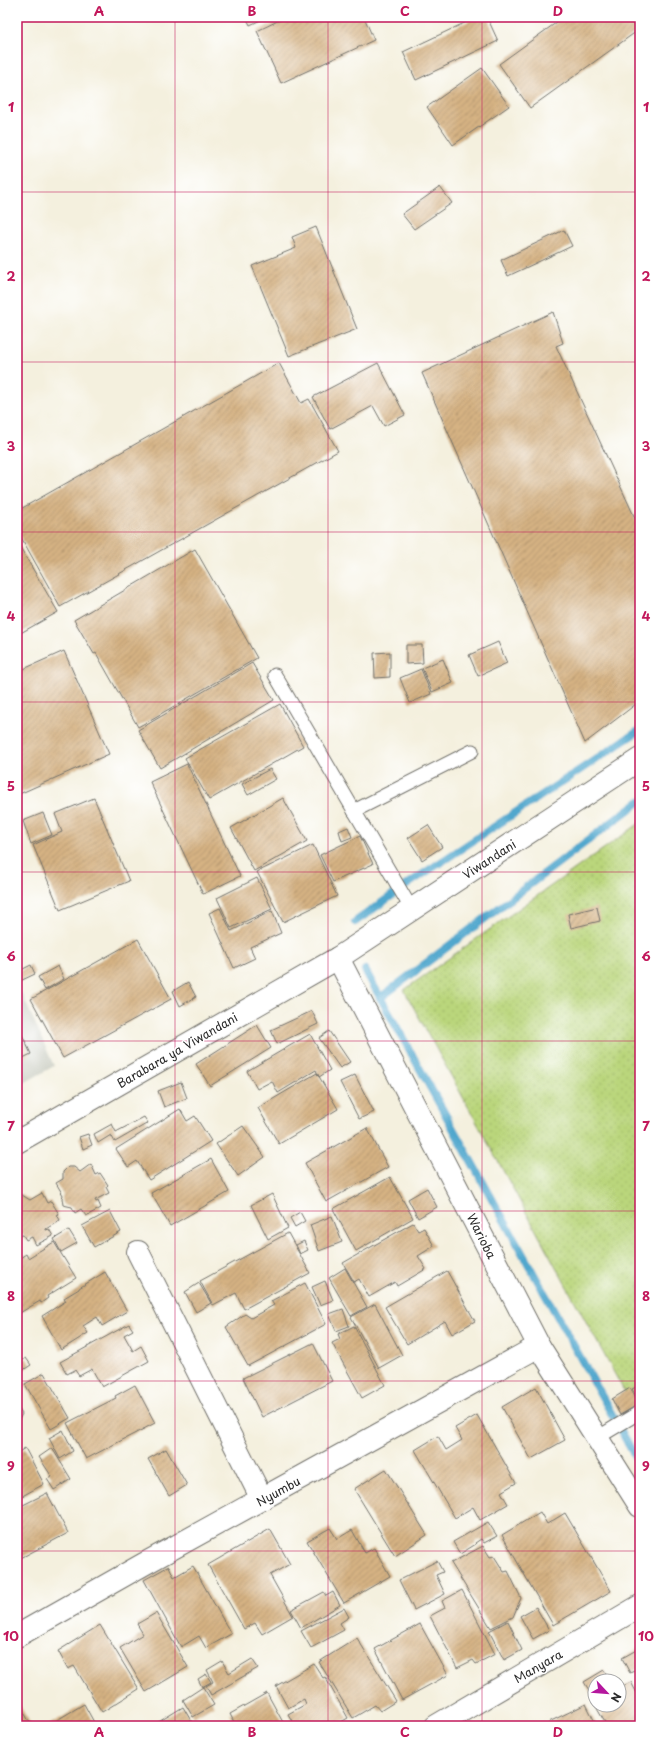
<svg xmlns="http://www.w3.org/2000/svg" width="657" height="1743" font-family="'Playpen Sans',sans-serif">
	<style>
		.industrial { fill: #c3c6b9 }
		.grass { fill: url(#grass-dots); stroke: #728053 }
		.lines { fill: none; stroke-linecap: round; stroke-linejoin: round }
		.stream { stroke: #51a7cd; stroke-width: 8 }
		.building { fill: url(#building-hatch) }
		.service-casing { stroke: #71706a; stroke-width: 15 }
		.minor-casing { stroke: #71706a; stroke-width: 24 }
		.tertiary-casing { stroke: #71706a; stroke-width: 24 }
		.service { stroke: #fff; stroke-width: 13 }
		.minor { stroke: #fff; stroke-width: 22 }
		.tertiary { stroke: #fff; stroke-width: 22 }
		.grid { fill: none; stroke: #c2185b; stroke-width: 1; stroke-opacity: 0.55 }
		.labels { text-anchor: middle; dominant-baseline: central; stroke-width: 3; stroke-linejoin: round; paint-order: stroke }
		.street-label { font-size: 12px; fill: #2b2b2b; stroke: #fff }
		.neatline { fill: none; stroke: #c2185b; stroke-width: 1.5 }
		.grid-label { font-size: 13px; text-anchor: middle; font-weight: bold; fill: #c2185b }
	</style>
	<defs>
		<pattern id="grass-dots" width="8" height="8" patternUnits="userSpaceOnUse"><rect width="8" height="8" fill="#bad67b"/><path d="M2 2h.1M6 6h.1" fill="none" stroke="#a0b86a" stroke-width="1.8" stroke-linecap="round"/></pattern>
		<pattern id="building-hatch" width="6" height="6" patternUnits="userSpaceOnUse"><rect width="6" height="6" fill="#d5b283"/><path d="M-1 1l2-2M0 6l6-6M5 7l2-2" fill="none" stroke="#ad916b"/></pattern>
	</defs>
	<rect width="100%" height="100%" fill="#fff"/>
	<filter id="ink" filterUnits="userSpaceOnUse"><feTurbulence type="fractalNoise" baseFrequency=".025" numOctaves="2"/><feDisplacementMap in="SourceGraphic" scale="8" xChannelSelector="R" yChannelSelector="G"/><feConvolveMatrix kernelMatrix="1 2 1 2 8 2 1 2 1" color-interpolation-filters="sRGB"/></filter>
	<filter id="wash" filterUnits="userSpaceOnUse"><feTurbulence type="fractalNoise" baseFrequency=".012" numOctaves="4" result="noise"/><feDisplacementMap in="SourceGraphic" scale="16" xChannelSelector="R" yChannelSelector="G"/><feGaussianBlur stdDeviation="0.9" result="paint"/><feColorMatrix in="noise" values="0 0 0 0 0 0 0 0 0 0 0 0 0 0 0 0 0 1.4 0 .05"/><feComposite in="paint" operator="in"/></filter>
	<g filter="url(#wash)">
		<rect width="100%" height="100%" fill="#f4f0de"/>
		<polygon class="industrial" points="17,983 54,1066 17,1087"/>
		<polygon class="grass" points="640,823 640,1420 404,990"/>
		<g class="lines">
			<g class="stream">
				<polyline points="355,922 408,884 640,730"/>
				<polyline points="365,970 640,1465"/>
				<polyline points="380,998 640,801"/>
			</g>
		</g>
		<g id="blocks">
			<g class="building">
				<polygon points="246,17 267,17 250,25"/>
				<polygon points="286,17 364,17 374,40 281,83 257,31"/>
				<polygon points="477,17 487,17 498,41 416,80 403,52"/>
				<polygon points="564,17 640,17 640,29 530,108 499,64"/>
				<polygon points="482,68 509,106 453,145 427,107"/>
				<polygon points="440,187 452,203 414,229 402,214"/>
				<polygon points="316,227 357,329 289,356 252,266 296,248 292,237"/>
				<polygon points="564,230 572,246 508,276 501,260"/>
				<polygon points="553,312 563,343 556,346 640,529 640,701 585,743 422,373"/>
				<polygon points="279,363 301,403 309,399 338,451 60,607 17,530 17,511"/>
				<polygon points="378,363 405,415 384,426 373,406 330,429 313,397"/>
				<polygon points="17,542 58,612 17,635"/>
				<polygon points="195,549 257,658 138,727 96,653 94,654 74,620"/>
				<polygon points="498,642 507,663 478,676 469,655"/>
				<polygon points="406,645 422,645 423,663 406,664"/>
				<polygon points="64,651 109,754 17,795 17,672"/>
				<polygon points="390,652 390,677 375,678 374,653"/>
				<polygon points="443,659 453,683 432,692 422,668"/>
				<polygon points="252,663 274,700 160,768 138,730"/>
				<polygon points="421,669 431,694 410,703 400,678"/>
				<polygon points="280,704 303,746 209,800 185,758"/>
				<polygon points="187,764 240,876 203,894 150,782"/>
				<polygon points="270,769 276,779 248,795 242,784"/>
				<polygon points="94,798 129,881 60,910 33,845 62,832 55,814"/>
				<polygon points="283,798 307,841 254,871 231,828"/>
				<polygon points="43,813 52,835 31,844 23,821"/>
				<polygon points="428,825 442,847 422,860 408,838"/>
				<polygon points="348,827 352,837 342,841 339,831"/>
				<polygon points="360,836 373,864 333,882 320,855"/>
				<polygon points="313,845 337,896 283,922 257,872"/>
				<polygon points="257,878 272,909 231,928 217,898"/>
				<polygon points="597,907 600,921 571,928 568,914"/>
				<polygon points="220,908 231,931 272,911 281,933 250,947 255,958 234,968 209,913"/>
				<polygon points="138,939 171,999 63,1058 31,999"/>
				<polygon points="31,965 35,974 18,982 17,972"/>
				<polygon points="58,966 64,979 45,990 38,977"/>
				<polygon points="188,982 196,997 180,1006 173,991"/>
				<polygon points="312,1011 318,1024 277,1044 271,1030"/>
				<polygon points="17,1024 31,1054 17,1061"/>
				<polygon points="257,1025 271,1048 210,1086 196,1064"/>
				<polygon points="329,1031 350,1062 340,1068 319,1038"/>
				<polygon points="310,1034 330,1070 319,1077 316,1070 278,1093 272,1081 257,1089 247,1071"/>
				<polygon points="317,1073 338,1109 279,1144 258,1108"/>
				<polygon points="355,1075 374,1112 359,1119 340,1082"/>
				<polygon points="181,1082 187,1098 164,1107 158,1091"/>
				<polygon points="180,1109 187,1121 195,1116 211,1141 149,1180 137,1161 128,1167 116,1149"/>
				<polygon points="144,1117 148,1123 115,1142 111,1135 98,1143 94,1134 112,1124 116,1132"/>
				<polygon points="243,1126 265,1157 238,1176 216,1144"/>
				<polygon points="367,1128 388,1167 326,1202 305,1163"/>
				<polygon points="88,1134 92,1145 83,1149 79,1137"/>
				<polygon points="211,1159 229,1192 170,1226 151,1193"/>
				<polygon points="91,1164 96,1175 100,1173 108,1185 106,1187 109,1193 95,1200 96,1202 98,1201 101,1208 86,1216 81,1209 75,1213 72,1207 63,1205 62,1198 63,1195 56,1183 63,1179 63,1172 68,1167 74,1167 80,1172"/>
				<polygon points="390,1177 413,1218 356,1251 333,1209"/>
				<polygon points="427,1188 437,1207 418,1218 408,1199"/>
				<polygon points="42,1193 47,1203 51,1201 59,1214 57,1215 60,1220 46,1229 46,1230 49,1229 53,1236 36,1245 32,1237 26,1240 23,1235 17,1236 17,1196 22,1195 30,1200"/>
				<polygon points="272,1194 288,1228 268,1239 251,1205"/>
				<polygon points="110,1211 121,1232 94,1247 82,1226"/>
				<polygon points="300,1212 305,1221 295,1227 290,1218"/>
				<polygon points="332,1216 342,1242 319,1251 310,1225"/>
				<polygon points="413,1223 418,1231 424,1228 434,1246 418,1256 426,1269 397,1286 395,1282 369,1297 359,1279 354,1282 343,1263"/>
				<polygon points="69,1230 77,1243 61,1252 54,1239"/>
				<polygon points="288,1233 310,1273 244,1309 236,1293 213,1305 200,1281"/>
				<polygon points="304,1241 308,1250 300,1254 296,1245"/>
				<polygon points="54,1242 76,1278 47,1296 48,1298 41,1303 40,1301 18,1314 17,1260 26,1254 28,1258"/>
				<polygon points="345,1268 367,1307 351,1316 329,1278"/>
				<polygon points="447,1271 475,1321 452,1334 445,1321 407,1344 385,1307"/>
				<polygon points="105,1272 127,1311 102,1326 97,1317 83,1326 88,1333 61,1350 42,1316 66,1301 64,1298 79,1289 79,1288"/>
				<polygon points="325,1281 333,1300 320,1305 312,1287"/>
				<polygon points="199,1283 211,1303 196,1312 185,1292"/>
				<polygon points="305,1283 326,1324 248,1366 226,1327 245,1314 251,1318 274,1305 271,1301"/>
				<polygon points="375,1304 402,1355 379,1368 351,1317"/>
				<polygon points="343,1309 349,1326 336,1331 329,1314"/>
				<polygon points="129,1324 133,1330 124,1335 133,1351 141,1346 149,1361 102,1387 92,1369 79,1376 75,1370 67,1374 60,1362"/>
				<polygon points="354,1326 385,1385 362,1398 332,1343 340,1339 338,1334"/>
				<polygon points="313,1343 332,1381 262,1417 243,1378"/>
				<polygon points="26,1358 31,1365 17,1374 17,1364"/>
				<polygon points="44,1373 70,1418 51,1429 25,1384"/>
				<polygon points="135,1385 155,1423 86,1459 67,1423 116,1398 115,1396"/>
				<polygon points="640,1385 640,1403 632,1389"/>
				<polygon points="536,1387 565,1440 531,1459 502,1407"/>
				<polygon points="630,1388 639,1404 620,1415 612,1399"/>
				<polygon points="17,1406 22,1414 17,1424"/>
				<polygon points="477,1415 516,1483 501,1492 508,1504 480,1520 473,1507 455,1518 415,1450 438,1436 446,1450 462,1440 455,1428"/>
				<polygon points="63,1430 73,1451 60,1459 49,1438"/>
				<polygon points="25,1448 44,1484 17,1499 17,1453"/>
				<polygon points="52,1448 71,1479 54,1490 47,1479 52,1477 39,1457"/>
				<polygon points="166,1449 187,1485 169,1496 148,1459"/>
				<polygon points="386,1469 427,1535 395,1556 354,1489"/>
				<polygon points="47,1493 68,1533 17,1560 17,1508"/>
				<polygon points="540,1512 547,1524 565,1513 611,1591 553,1625 502,1535"/>
				<polygon points="488,1522 497,1536 484,1543 481,1539 475,1543 476,1544 460,1554 453,1542"/>
				<polygon points="330,1528 337,1539 352,1530 365,1553 374,1548 390,1576 344,1603 307,1541"/>
				<polygon points="270,1529 290,1564 270,1575 293,1616 262,1634 255,1623 244,1629 208,1565"/>
				<polygon points="483,1546 490,1557 494,1556 504,1572 508,1571 521,1598 513,1617 491,1628 451,1563"/>
				<polygon points="437,1561 443,1572 436,1575 445,1594 414,1610 399,1580"/>
				<polygon points="169,1566 174,1577 193,1566 231,1634 206,1648 199,1636 181,1647 144,1580"/>
				<polygon points="462,1590 495,1654 476,1664 473,1660 457,1668 430,1616 445,1608 442,1601"/>
				<polygon points="324,1592 326,1596 333,1592 340,1605 301,1628 291,1610"/>
				<polygon points="536,1607 549,1630 533,1639 520,1616"/>
				<polygon points="344,1608 349,1617 340,1623 344,1630 311,1648 301,1631"/>
				<polygon points="156,1613 188,1667 146,1692 120,1648 143,1634 137,1624"/>
				<polygon points="508,1621 522,1650 504,1660 489,1631"/>
				<polygon points="420,1624 448,1675 402,1700 375,1649"/>
				<polygon points="100,1625 139,1689 102,1712 74,1666 68,1669 58,1651"/>
				<polygon points="357,1638 396,1701 380,1711 375,1705 353,1718 319,1662"/>
				<polygon points="640,1648 640,1668 630,1673 622,1658"/>
				<polygon points="252,1659 258,1668 211,1695 206,1686 213,1682 207,1670 222,1661 229,1673"/>
				<polygon points="314,1664 323,1678 325,1677 348,1718 334,1726 295,1726 288,1714 306,1704 304,1699 288,1708 276,1686"/>
				<polygon points="604,1670 610,1681 595,1681 595,1700 584,1682"/>
				<polygon points="206,1674 211,1682 202,1687 198,1679"/>
				<polygon points="631,1682 640,1699 640,1726 607,1726 595,1705 619,1705 619,1688"/>
				<polygon points="203,1687 214,1705 193,1717 183,1700"/>
				<polygon points="267,1693 285,1726 236,1726 230,1714"/>
				<polygon points="17,1701 32,1726 17,1726"/>
				<polygon points="84,1704 96,1726 47,1726"/>
				<polygon points="586,1704 597,1726 551,1726 549,1722"/>
				<polygon points="183,1707 194,1726 152,1726"/>
			</g>
		</g>
	</g>
	<g filter="url(#ink)">
		<use href="#blocks" fill-opacity="0" stroke="#71706a" stroke-width="1"/>
		<g class="lines">
			<defs>
				<g id="service">
					<polyline points="275,675 412,910"/>
					<polyline points="354,811 472,751"/>
					<polyline points="597,1438 640,1412"/>
				</g>
				<g id="minor">
					<polyline points="138,1252 262,1499"/>
					<polyline points="17,1636 144,1564 539,1346"/>
					<polyline points="436,1726 640,1606"/>
				</g>
				<g id="tertiary">
					<polyline points="338,958 539,1346 640,1506"/>
					<polyline points="17,1142 338,958 640,759"/>
				</g>
			</defs>
			<use href="#service" class="service-casing"/>
			<use href="#minor" class="minor-casing"/>
			<use href="#tertiary" class="tertiary-casing"/>
			<use href="#service" class="service"/>
			<use href="#minor" class="minor"/>
			<use href="#tertiary" class="tertiary"/>
		</g>
	</g>
	<path class="grid" d="M175,17V1726M328,17V1726M482,17V1726M17,192H640M17,362H640M17,532H640M17,702H640M17,872H640M17,1041H640M17,1211H640M17,1381H640M17,1551H640"/>
	<g class="labels">
		<g class="street-label">
			<text transform="translate(489 859) rotate(-33)">Viwandani</text>
			<text transform="translate(177 1050) rotate(-30)">Barabara ya Viwandani</text>
			<text transform="translate(482 1236) rotate(63)">Warioba</text>
			<text transform="translate(278 1491) rotate(-29)">Nyumbu</text>
			<text transform="translate(538 1666) rotate(-30)">Manyara</text>
		</g>
	</g>
	<rect width="657" height="1743" fill="none" stroke="#fff" stroke-width="44"/>
	<g transform="translate(607 1693) rotate(116)"><circle r="19" fill="#ffffff" stroke="#aaaaaa"/>
	<path d="M0-3L7 15L0 10L-7 15Z" fill="#b5179e"/>
	<text y="-6" font-size="11" font-weight="bold" text-anchor="middle" fill="#2b2b2b">N</text>
	</g>
	<rect x="22" y="22" width="613" height="1699" class="neatline"/>
	<g class="grid-label">
		<text x="99" y="16">A</text>
		<text x="252" y="16">B</text>
		<text x="405" y="16">C</text>
		<text x="558" y="16">D</text>
		<text x="11" y="112">1</text>
		<text x="646" y="112">1</text>
		<text x="11" y="281">2</text>
		<text x="646" y="281">2</text>
		<text x="11" y="451">3</text>
		<text x="646" y="451">3</text>
		<text x="11" y="621">4</text>
		<text x="646" y="621">4</text>
		<text x="11" y="791">5</text>
		<text x="646" y="791">5</text>
		<text x="11" y="961">6</text>
		<text x="646" y="961">6</text>
		<text x="11" y="1131">7</text>
		<text x="646" y="1131">7</text>
		<text x="11" y="1301">8</text>
		<text x="646" y="1301">8</text>
		<text x="11" y="1471">9</text>
		<text x="646" y="1471">9</text>
		<text x="11" y="1641">10</text>
		<text x="646" y="1641">10</text>
		<text x="99" y="1737">A</text>
		<text x="252" y="1737">B</text>
		<text x="405" y="1737">C</text>
		<text x="558" y="1737">D</text>
	</g>
</svg>
